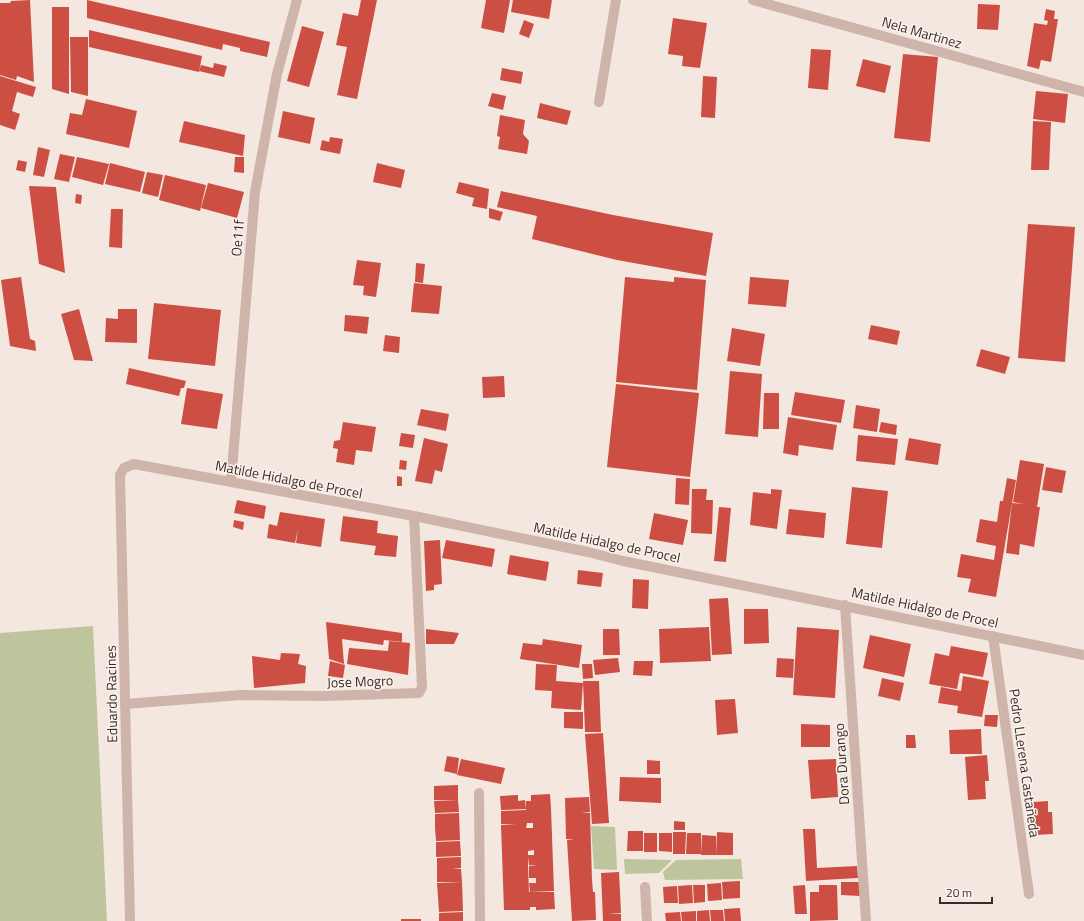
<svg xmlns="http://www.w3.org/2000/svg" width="1084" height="921" font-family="'Titillium Web',sans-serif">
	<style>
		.green { fill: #bec59d }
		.building { fill: #cd4f44; fill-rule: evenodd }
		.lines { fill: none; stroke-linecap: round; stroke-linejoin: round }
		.minor { stroke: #ceb4aa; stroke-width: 10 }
		.labels { text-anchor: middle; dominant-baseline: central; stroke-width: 3; stroke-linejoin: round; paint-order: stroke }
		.street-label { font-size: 14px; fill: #3b2c2a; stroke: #fbf2ec }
	</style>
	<rect width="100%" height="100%" fill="#f4e7df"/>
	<g class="green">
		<polygon points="93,626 107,921 0,921 0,633"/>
		<polygon points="591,826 615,827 617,870 594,869"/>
		<polygon points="624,859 672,860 659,873 625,874"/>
		<polygon points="741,859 743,879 665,880 663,872 676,860"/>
	</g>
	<g class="building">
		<polygon points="30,0 34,82 17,76 16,80 0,75 0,3 10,3 11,1"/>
		<polygon points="87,0 270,42 267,57 240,51 240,48 223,44 222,50 87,18"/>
		<polygon points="361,0 377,0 357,99 337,95 347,47 336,45 343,13 358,16"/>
		<polygon points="486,0 510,0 504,33 481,28"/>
		<polygon points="513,0 552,0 549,19 511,12"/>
		<polygon points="978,4 1000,5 998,30 977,29"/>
		<polygon points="52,7 69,7 69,94 52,89"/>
		<polygon points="1046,9 1055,11 1054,19 1058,19 1051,62 1041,60 1039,69 1027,66 1034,23 1047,25 1048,21 1044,20"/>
		<polygon points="673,18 707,23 700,68 682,66 683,56 668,54"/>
		<polygon points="524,20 534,24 529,38 519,34"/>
		<polygon points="302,26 324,32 309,87 287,81"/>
		<polygon points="89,30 202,56 199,72 89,47"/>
		<polygon points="70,37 88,37 88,96 71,92"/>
		<polygon points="811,49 831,50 828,90 808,88"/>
		<polygon points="903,54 938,57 930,142 894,138"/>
		<polygon points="863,59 891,66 885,93 856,86"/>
		<polygon points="214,63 227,66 224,77 199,71 201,65 213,68"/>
		<polygon points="502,68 523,72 521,84 500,80"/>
		<polygon points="0,76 36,87 33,97 17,92 12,111 20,114 15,130 0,125"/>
		<polygon points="703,76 717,77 715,118 701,117"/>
		<polygon points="1036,91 1068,94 1065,123 1033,119"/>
		<polygon points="492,93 506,96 503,110 488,106"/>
		<polygon points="86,99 137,111 129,148 66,134 70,113 82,115"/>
		<polygon points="540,103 571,111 567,125 537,118"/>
		<polygon points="283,111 315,118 310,144 278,137"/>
		<polygon points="500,115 525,120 523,134 529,141 527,154 498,149 500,137 497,136"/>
		<polygon points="184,121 245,135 243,156 179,142"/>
		<polygon points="1033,121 1051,122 1049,170 1031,170"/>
		<polygon points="330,137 343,139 340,154 320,150 322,140 329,142"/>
		<polygon points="38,147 50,150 44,177 33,175"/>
		<polygon points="60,154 75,157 69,182 54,179"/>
		<polygon points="77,157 109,164 103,185 72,177"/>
		<polygon points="235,157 244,157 244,173 234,172"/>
		<polygon points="18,160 27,162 25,172 16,170"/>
		<polygon points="110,163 145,172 140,192 105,184"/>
		<polygon points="377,163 405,170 401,188 373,182"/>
		<polygon points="147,172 163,175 158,197 142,193"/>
		<polygon points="165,175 206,185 200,211 159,200"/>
		<polygon points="459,182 489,189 487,209 472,206 474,198 456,193"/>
		<polygon points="208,183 244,192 237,218 201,208"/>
		<polygon points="29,186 56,187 65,273 39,264"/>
		<polygon points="501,191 613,215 713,233 706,276 617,260 532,239 537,216 497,207"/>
		<polygon points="76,194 82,195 81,204 75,203"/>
		<polygon points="489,208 503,212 500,221 489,218"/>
		<polygon points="111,209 123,209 122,248 109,247"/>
		<polygon points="1028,224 1075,227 1065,362 1018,358"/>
		<polygon points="357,260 381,263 376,297 363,295 364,286 353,285"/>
		<polygon points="416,263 425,264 423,283 415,282"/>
		<polygon points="21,277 30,339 35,341 36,351 10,346 1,280"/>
		<polygon points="625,277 674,282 674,277 706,280 697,390 616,382"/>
		<polygon points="750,277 789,280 786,307 748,304"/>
		<polygon points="414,283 442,286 439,314 411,312"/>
		<polygon points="154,303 221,310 215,366 148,359"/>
		<polygon points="79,309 93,361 74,360 61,314"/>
		<polygon points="118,309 137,309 137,343 105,342 106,318 118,319"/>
		<polygon points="345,315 369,317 367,334 344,331"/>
		<polygon points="871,325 900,331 897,345 868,339"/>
		<polygon points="732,328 765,334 760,366 727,361"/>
		<polygon points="385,335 400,337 399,353 383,351"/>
		<polygon points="981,349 1010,357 1005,374 976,366"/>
		<polygon points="129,368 186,381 184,388 181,388 179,396 126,384"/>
		<polygon points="730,371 762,374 758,437 725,434"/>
		<polygon points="504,376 505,397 483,398 482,377"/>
		<polygon points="616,384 699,393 690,477 607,467"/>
		<polygon points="187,388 223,394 217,429 181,424"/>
		<polygon points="795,392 845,400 841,423 791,415"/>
		<polygon points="764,393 779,393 779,429 763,429"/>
		<polygon points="856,405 880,409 877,432 853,428"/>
		<polygon points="421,409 449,414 446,431 417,425"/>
		<polygon points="788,417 837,425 833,450 799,445 798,456 783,453"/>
		<polygon points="343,422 376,427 372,452 356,450 354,465 336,462 338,449 333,448 334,441 340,440"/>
		<polygon points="881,422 897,425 896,435 879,432"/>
		<polygon points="401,433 415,435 413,448 399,446"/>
		<polygon points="858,435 898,439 895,465 856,461"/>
		<polygon points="424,438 448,444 442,472 435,470 432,484 415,481"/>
		<polygon points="909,438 941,444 938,465 905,460"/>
		<polygon points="400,460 407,461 406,470 399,469"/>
		<polygon points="1020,460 1044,464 1037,507 1040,507 1034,547 1020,544 1019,555 1006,553 1012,503 1024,504 1013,502"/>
		<polygon points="1046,467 1066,471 1062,493 1042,490"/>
		<polygon points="397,476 402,477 402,486 397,486"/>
		<polygon points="676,478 690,479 689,505 675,504"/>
		<polygon points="1007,478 1016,480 996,597 968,592 971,579 957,577 961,554 994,560 996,546 976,542 980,519 997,522 1000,501 1003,501"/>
		<polygon points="852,487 888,491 882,548 846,544"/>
		<polygon points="692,489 707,489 706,500 713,500 712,534 691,533"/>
		<polygon points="771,489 782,490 777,529 750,525 753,492 771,494"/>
		<polygon points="237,500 266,506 264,519 234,513"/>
		<polygon points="719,507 731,508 726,562 714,561"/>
		<polygon points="789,509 826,513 824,538 786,534"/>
		<polygon points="280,512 325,519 321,547 296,543 298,529 295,543 267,538 269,524 277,526"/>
		<polygon points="654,513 688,520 683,545 649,539"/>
		<polygon points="343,516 378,521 377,533 398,536 396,557 374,555 376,546 340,541"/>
		<polygon points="234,520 244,522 243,530 233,527"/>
		<polygon points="440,540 442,584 434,585 434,590 426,591 424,541"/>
		<polygon points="446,540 495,549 492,567 442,558"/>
		<polygon points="510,555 549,562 546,581 507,574"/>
		<polygon points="578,570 603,573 601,587 577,584"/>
		<polygon points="633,579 649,580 648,609 632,608"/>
		<polygon points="728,598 732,654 712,655 709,599"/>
		<polygon points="744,609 768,609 769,643 744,644"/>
		<polygon points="326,622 402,633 402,642 384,640 383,645 342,639 344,664 329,659"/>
		<polygon points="709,627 711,661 660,663 659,629"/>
		<polygon points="797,627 839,630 835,698 793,695"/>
		<polygon points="426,629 459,633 454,644 426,644"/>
		<polygon points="603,629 619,629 620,655 603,655"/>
		<polygon points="870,635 911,644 904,677 863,668"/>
		<polygon points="543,639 582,645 579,668 520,659 523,643 542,645"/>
		<polygon points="389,641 410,643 408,675 347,664 349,648 388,651"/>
		<polygon points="951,646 988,653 983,677 960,673 957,689 929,684 935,653 949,656"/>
		<polygon points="281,653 300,654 298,664 306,666 305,683 254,688 252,656 280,660"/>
		<polygon points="618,658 620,672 595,675 593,660"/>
		<polygon points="777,658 794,659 793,678 776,677"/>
		<polygon points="330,661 345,665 343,678 328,676"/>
		<polygon points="634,661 653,661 652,676 633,675"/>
		<polygon points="536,664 557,665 556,681 583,683 581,710 551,708 552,691 535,690"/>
		<polygon points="582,664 592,664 593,678 583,679"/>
		<polygon points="963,676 989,681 982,717 957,713 958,706 938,703 941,687 961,691"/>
		<polygon points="882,678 904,683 900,701 878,696"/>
		<polygon points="583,681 599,681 601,732 585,732"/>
		<polygon points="735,699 738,733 717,735 715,700"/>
		<polygon points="564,712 583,712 583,729 564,728"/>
		<polygon points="985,715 998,715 997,727 984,726"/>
		<polygon points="801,724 830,725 830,747 801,747"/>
		<polygon points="981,729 982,754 950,754 949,730"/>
		<polygon points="603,733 609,823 592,824 585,734"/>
		<polygon points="906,735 915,735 916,748 906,748"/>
		<polygon points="987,755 989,781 985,781 986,799 968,800 965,757"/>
		<polygon points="447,756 459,758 457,774 444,771"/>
		<polygon points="461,759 505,768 501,784 457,775"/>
		<polygon points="836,759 838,797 811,799 808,760"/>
		<polygon points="647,760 660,761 660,774 647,774"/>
		<polygon points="620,777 661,778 661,803 619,801"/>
		<polygon points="458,785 458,800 434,800 434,786"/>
		<path d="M550,794L551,808H542H551L554,891L530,892L529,883H536V878H529V866L537,865H529L528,857V866L529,892H554L555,909L536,910V907H530V910H504L501,825L516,824H501V811L526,810V801H531V795ZM527,823H533V828H526ZM534,850V855H528V851Z"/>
		<polygon points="518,795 518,801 525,800 526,809 501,810 500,796"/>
		<polygon points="589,797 590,812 581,813 590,813 592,880 593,892 595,892 596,920 572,921 567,840 574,839 566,839 565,798"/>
		<polygon points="458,800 459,812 435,813 434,801"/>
		<polygon points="1048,801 1048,812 1052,812 1053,834 1035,835 1033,802"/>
		<polygon points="459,813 460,840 436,841 435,828 444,828 435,828 435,814"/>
		<polygon points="674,821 685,822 685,830 674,830"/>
		<polygon points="803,829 815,829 817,868 857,866 858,878 806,881"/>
		<polygon points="628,831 643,831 643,851 627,851"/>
		<polygon points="673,832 686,832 685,854 673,854"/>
		<polygon points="717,832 733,833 733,855 716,855"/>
		<rect x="644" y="833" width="13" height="19"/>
		<polygon points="659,833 672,833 672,852 659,851"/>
		<polygon points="687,833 701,833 701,854 686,854"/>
		<polygon points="702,835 716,836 716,855 701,855"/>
		<polygon points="460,841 461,856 436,857 436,842"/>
		<polygon points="461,857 461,868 452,869 461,869 462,882 437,882 437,858"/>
		<polygon points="619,872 621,913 609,914 621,914 621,921 603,921 601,873"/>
		<polygon points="740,881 740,898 723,899 722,882"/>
		<polygon points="462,882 463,911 439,912 437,883"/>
		<polygon points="841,882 860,882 860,896 841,895"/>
		<polygon points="721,883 722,900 708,901 707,884"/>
		<polygon points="692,885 693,903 679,904 678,886"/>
		<polygon points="693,885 705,885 705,902 694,903"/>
		<polygon points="805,885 807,914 795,914 793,886"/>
		<polygon points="819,885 837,885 838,920 810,921 810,892 819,892"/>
		<polygon points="677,886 678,903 664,903 663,887"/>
		<polygon points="740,908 741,921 725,921 724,909"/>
		<polygon points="709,910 710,921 697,921 697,911"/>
		<polygon points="710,910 723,910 724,921 711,921"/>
		<polygon points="696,911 696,921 682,921 681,912"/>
		<polygon points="463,912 463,921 439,921 439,913"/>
		<polygon points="680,912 681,921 666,921 665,913"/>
		<rect x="401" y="919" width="20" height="2"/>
	</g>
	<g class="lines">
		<g class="minor">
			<polyline points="753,0 1084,92"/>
			<polyline points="599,102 616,0"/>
			<polyline points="231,482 255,192 277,74 297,0"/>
			<polyline points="845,605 866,921"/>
			<polyline points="993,636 1029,894"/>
			<polyline points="125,704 241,695 325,696 419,693 422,687 414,516"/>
			<polyline points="479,793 480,921"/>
			<polyline points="645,887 647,921"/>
			<polyline points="130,921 120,475 124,468 134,464 414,516 588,552 623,561 1084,655"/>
		</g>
	</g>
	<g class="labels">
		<g class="street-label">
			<text transform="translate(922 32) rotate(16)">Nela Martinez</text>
			<text transform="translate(237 238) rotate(-85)">Oe11f</text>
			<text transform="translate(289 479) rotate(11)">Matilde Hidalgo de Procel</text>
			<text transform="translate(607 542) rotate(12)">Matilde Hidalgo de Procel</text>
			<text transform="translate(925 607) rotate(12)">Matilde Hidalgo de Procel</text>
			<text transform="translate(360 681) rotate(-2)">Jose Mogro</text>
			<text transform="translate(111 694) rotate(-91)">Eduardo Racines</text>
			<text transform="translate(1025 763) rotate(82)">Pedro LLerena Castañeda</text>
			<text transform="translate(841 764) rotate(-94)">Dora Durango</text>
		</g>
	</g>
	<path d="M940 897v6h52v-6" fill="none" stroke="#3b2c2a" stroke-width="2"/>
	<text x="946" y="897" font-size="12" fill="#3b2c2a" stroke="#fbf2ec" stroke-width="3" paint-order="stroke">20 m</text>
</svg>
